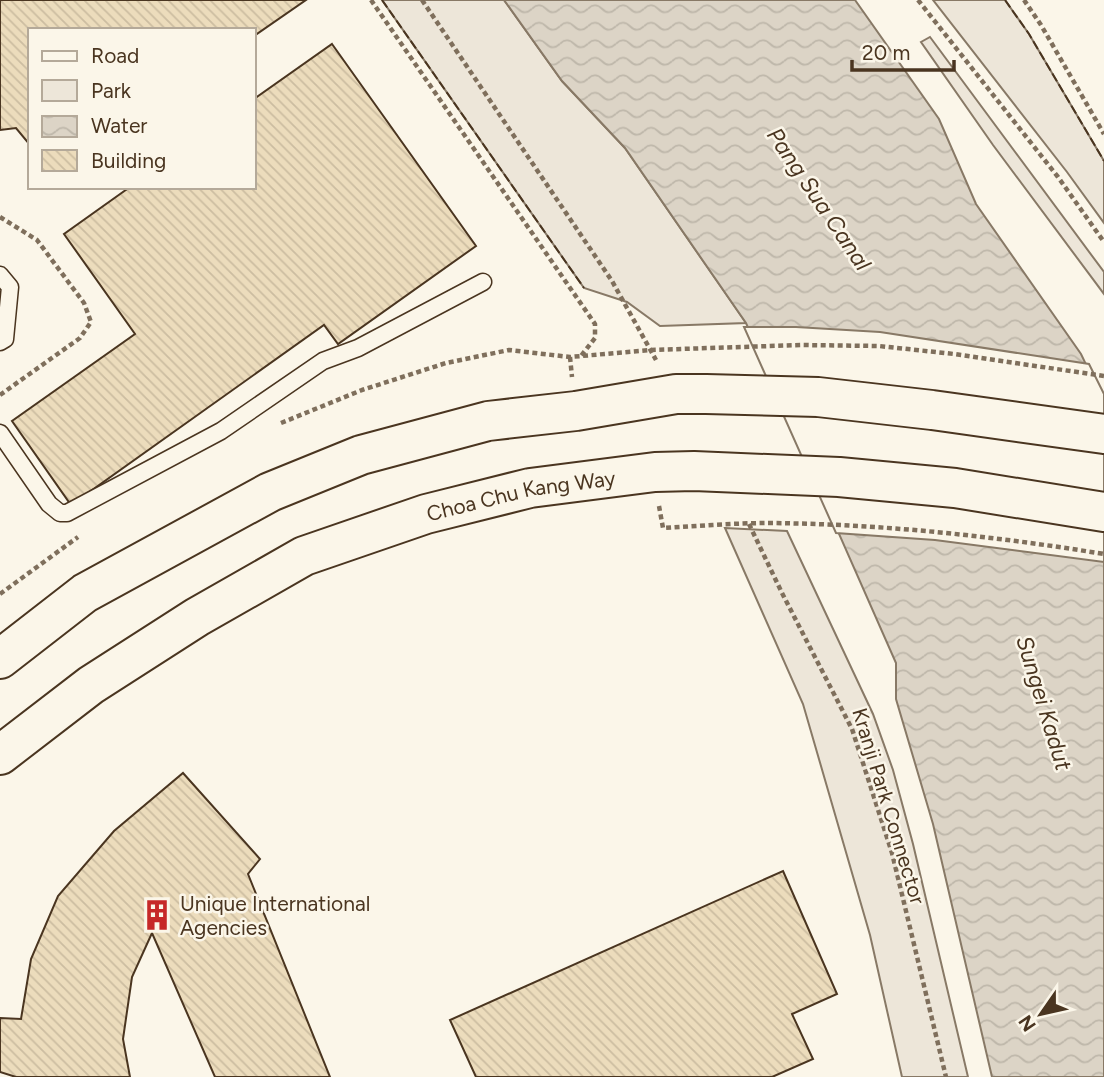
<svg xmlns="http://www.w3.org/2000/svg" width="1104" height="1077" font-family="Figtree,sans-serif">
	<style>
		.green { fill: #ede6d9; stroke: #887966; stroke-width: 2 }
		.water { fill: url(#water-waves); stroke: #887966; stroke-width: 2 }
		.pier { fill: #fbf6e9; stroke: #887966; stroke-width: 2 }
		.building { fill: url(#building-back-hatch); stroke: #4a3520; stroke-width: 2 }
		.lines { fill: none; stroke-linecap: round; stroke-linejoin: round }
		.service-casing { stroke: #4a3520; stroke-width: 19 }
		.secondary-casing { stroke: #4a3520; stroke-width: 42 }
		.path { stroke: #7f6f5c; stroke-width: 4.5; stroke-dasharray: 5 3.5; stroke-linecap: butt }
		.service { stroke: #fbf6e9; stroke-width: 16 }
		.secondary { stroke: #fbf6e9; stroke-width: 38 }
		.fence { stroke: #4a3520; stroke-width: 2; stroke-dasharray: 9 3.5; stroke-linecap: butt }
		.labels { text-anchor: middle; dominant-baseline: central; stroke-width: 5; stroke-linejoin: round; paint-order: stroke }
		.street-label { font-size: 21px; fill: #4a3520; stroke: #fbf6e9 }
		.poi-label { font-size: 21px; fill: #4a3520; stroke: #fbf6e9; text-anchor: start }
		.water-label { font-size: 23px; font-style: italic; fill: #4a3520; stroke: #fbf6e9 }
	</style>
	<defs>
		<pattern id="water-waves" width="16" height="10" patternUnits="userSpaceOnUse" patternTransform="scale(1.75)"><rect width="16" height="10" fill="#dcd4c6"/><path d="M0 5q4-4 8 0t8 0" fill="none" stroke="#beb7aa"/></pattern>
		<pattern id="building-back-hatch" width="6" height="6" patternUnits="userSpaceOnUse" patternTransform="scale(1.75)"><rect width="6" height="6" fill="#ecdcbc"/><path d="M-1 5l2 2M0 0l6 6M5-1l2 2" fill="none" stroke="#ccbda1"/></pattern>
	</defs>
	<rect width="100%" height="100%" fill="#fbf6e9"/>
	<g class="green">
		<polygon points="382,0 504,0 562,81 625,148 746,323 660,326 627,302 584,288"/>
		<polygon points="933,0 1005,0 1029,34 1104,161 1104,223 1067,172"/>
		<polygon points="930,37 1104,272 1104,294 993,145 921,42"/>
		<polygon points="725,528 787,531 873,714 893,770 913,844 968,1077 902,1077 870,935 803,704"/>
	</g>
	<polygon class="water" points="504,0 855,0 939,119 976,204 1081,354 1104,402 1104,1077 992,1077 933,824 896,699 896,663 746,323 625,148 562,81"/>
	<polygon class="pier" points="744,327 796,327 880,332 1089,364 1104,394 1104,562 935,540 836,533"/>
	<g class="building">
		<polygon points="0,0 306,0 254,36 254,30 30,30 30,145 16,128 0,130"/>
		<polygon points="332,44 476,246 338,344 324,325 71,505 12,421 135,334 64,234 130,187 254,187 254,99"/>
		<polygon points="183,773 260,859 248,874 330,1077 215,1077 152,933 132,977 123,1039 130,1077 16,1077 0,1072 0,1018 21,1019 31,959 58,896 114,831"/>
		<polygon points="783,871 837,994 792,1014 813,1059 772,1077 476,1077 450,1020"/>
	</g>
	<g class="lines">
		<defs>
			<g id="service">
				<polyline points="0,275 10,287 5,339 0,342"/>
				<polyline points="0,433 49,504 60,513 67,513 221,431 323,361 358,348 483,282"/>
			</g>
			<g id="secondary">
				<polyline points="0,659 85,593 270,492 361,455 488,421 576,411 676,394 706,394 818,397 932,410 1104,434"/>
				<path id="s1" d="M0,755L91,685L197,617L304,556L426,514L530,488L655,472L694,471L839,477L955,488L1104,512"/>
			</g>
		</defs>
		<use href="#service" class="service-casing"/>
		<use href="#secondary" class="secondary-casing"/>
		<g class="path">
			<polyline points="371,0 595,324 595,338 581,356"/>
			<polyline points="422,0 612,281 656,360"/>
			<polyline points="918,0 1058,177 1104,242"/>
			<polyline points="1024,0 1041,25 1104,134"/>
			<polyline points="0,217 37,240 84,303 91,322 80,338 0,395"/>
			<polyline points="570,357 572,377"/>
			<polyline points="281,423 362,390 446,363 509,350 570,357 650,350 801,345 879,346 954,354 1104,376"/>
			<path d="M659,506L663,528C698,526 734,523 769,523C882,524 993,536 1104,554"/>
			<polyline points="749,524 782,593 852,729 892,853 946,1077"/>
			<polyline points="0,594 78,537"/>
		</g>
		<use href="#service" class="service"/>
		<use href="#secondary" class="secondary"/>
		<g class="fence">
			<polyline points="382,0 584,288"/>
			<polyline points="1005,0 1029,34 1104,161"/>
		</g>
	</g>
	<defs>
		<symbol id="building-bare" viewBox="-9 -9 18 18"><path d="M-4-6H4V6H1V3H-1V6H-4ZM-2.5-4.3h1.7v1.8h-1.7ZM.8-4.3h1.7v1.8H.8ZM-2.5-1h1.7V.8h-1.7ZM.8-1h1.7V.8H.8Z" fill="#c62828" stroke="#fbf6e9" stroke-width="2.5" paint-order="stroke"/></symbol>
	</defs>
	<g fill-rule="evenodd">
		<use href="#building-bare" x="135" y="893" width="44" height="44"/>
	</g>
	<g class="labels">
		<g class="street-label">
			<text stroke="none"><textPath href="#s1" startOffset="590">Choa Chu Kang Way</textPath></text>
			<text transform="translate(889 806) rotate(73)">Kranji Park Connector</text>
		</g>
		<g class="poi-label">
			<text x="180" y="903">Unique International<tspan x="180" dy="24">Agencies</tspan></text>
		</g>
		<g class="water-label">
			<text transform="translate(819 199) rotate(56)">Pang Sua Canal</text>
			<text transform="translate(1044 703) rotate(73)">Sungei Kadut</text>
		</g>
	</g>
	<rect x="28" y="28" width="228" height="161" fill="#fbf6e9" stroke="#b4a999" stroke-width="2"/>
	<rect x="42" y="51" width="35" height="10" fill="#fbf6e9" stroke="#b4a999" stroke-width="2"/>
	<text x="91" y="63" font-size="21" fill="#4a3520">Road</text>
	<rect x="42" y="80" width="35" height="21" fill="#ede6d9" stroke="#b4a999" stroke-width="2"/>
	<text x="91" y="98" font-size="21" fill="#4a3520">Park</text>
	<rect x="42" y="116" width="35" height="21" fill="url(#water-waves)" stroke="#b4a999" stroke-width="2"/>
	<text x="91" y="133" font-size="21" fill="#4a3520">Water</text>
	<rect x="42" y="150" width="35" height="21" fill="url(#building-back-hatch)" stroke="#b4a999" stroke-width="2"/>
	<text x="91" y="168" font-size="21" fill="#4a3520">Building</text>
	<g transform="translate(1041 1014) rotate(236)" stroke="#fbf6e9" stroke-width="5" paint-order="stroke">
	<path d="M0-5L12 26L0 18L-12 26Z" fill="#4a3520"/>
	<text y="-10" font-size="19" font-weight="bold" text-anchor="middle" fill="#4a3520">N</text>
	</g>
	<path d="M852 60v10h102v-10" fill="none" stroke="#4a3520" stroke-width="3.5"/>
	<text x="862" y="60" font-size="21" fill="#4a3520" stroke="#fbf6e9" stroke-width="5" paint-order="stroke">20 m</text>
</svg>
